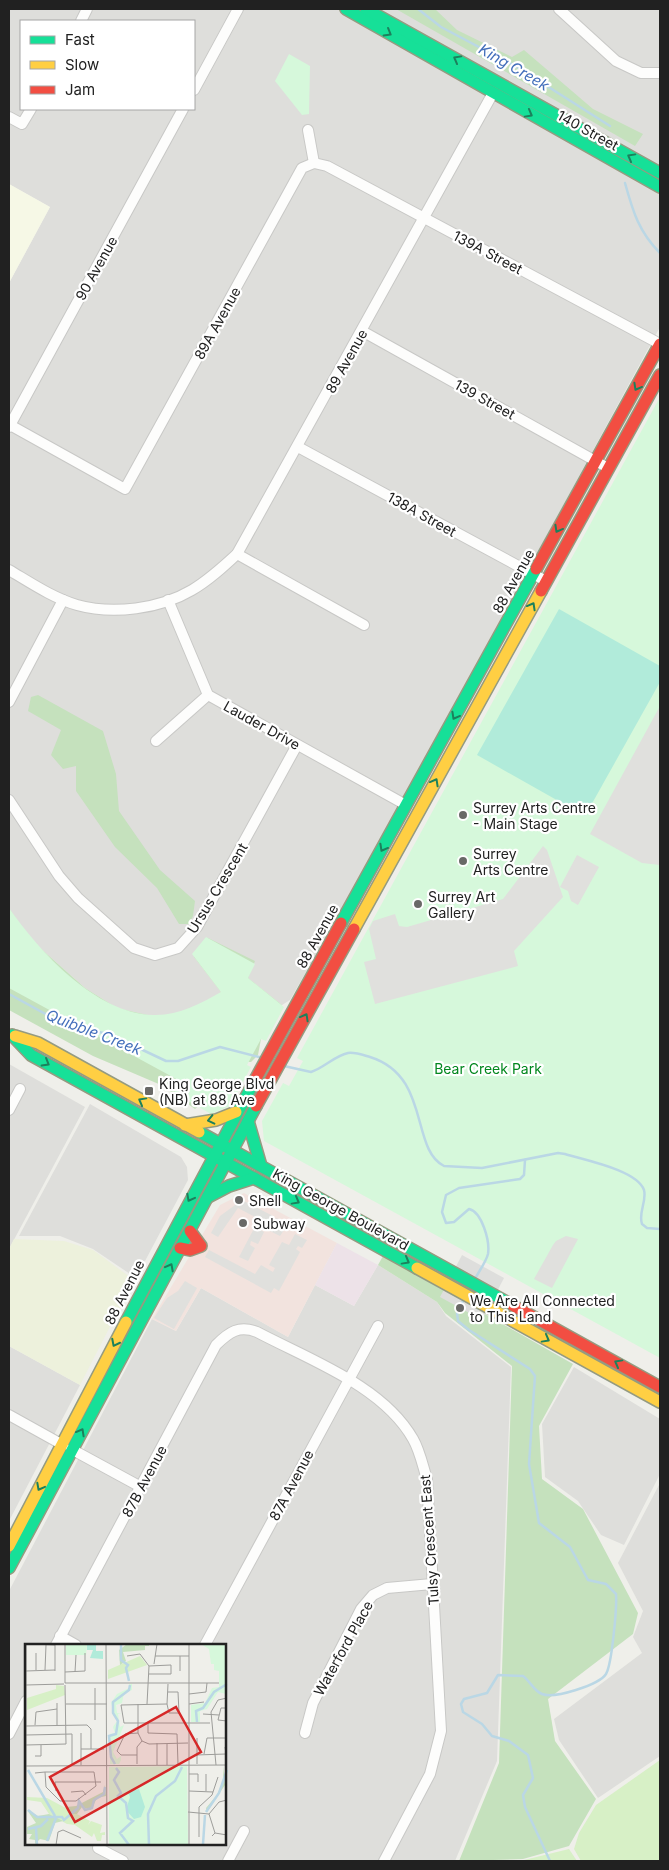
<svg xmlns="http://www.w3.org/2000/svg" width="669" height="1870" font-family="Inter,sans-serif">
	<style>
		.residential { fill: #dededb; fill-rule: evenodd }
		.commercial { fill: #f2e3de }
		.industrial { fill: #ede2e8 }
		.education { fill: #f6f8e6 }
		.farmland { fill: #edf1dc }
		.grass { fill: #d7f0c6 }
		.forest { fill: #c5e1bd }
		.park { fill: #d6f8db }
		.pitch { fill: #b1ebda }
		.parking { fill: #e0e0dd }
		.pier { fill: #dededc }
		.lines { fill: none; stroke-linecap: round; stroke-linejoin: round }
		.stream { stroke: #bad7e5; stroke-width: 2.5 }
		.street-casing { stroke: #c8c8c6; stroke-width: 12 }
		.fast-casing { stroke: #959b80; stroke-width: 14 }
		.slow-casing { stroke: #959b80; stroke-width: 14 }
		.jam-casing { stroke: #959b80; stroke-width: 14 }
		.street { stroke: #fdfdfc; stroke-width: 10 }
		.fast { stroke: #16e098; stroke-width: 11 }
		.slow { stroke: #ffcf43; stroke-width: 11 }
		.jam { stroke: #f24e42; stroke-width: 11 }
		.oneway { stroke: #1c805c }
		.poi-dot { fill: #696967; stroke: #fff; stroke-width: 2 }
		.labels { text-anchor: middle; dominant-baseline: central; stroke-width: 4.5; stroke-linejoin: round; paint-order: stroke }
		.street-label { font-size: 14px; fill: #212121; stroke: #fff }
		.poi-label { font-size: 14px; fill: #212121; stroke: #fff; text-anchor: start }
		.park-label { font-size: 14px; fill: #02871e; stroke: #fff }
		.water-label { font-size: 15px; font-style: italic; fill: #436fbb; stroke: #fff }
		.inset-river { fill: none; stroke: #bad7e5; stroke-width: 2.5 }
		.inset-road { fill: none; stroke: #9d9d9a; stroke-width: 1 }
		.view { fill: #d62828; fill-opacity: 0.15; stroke: #d62828; stroke-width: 2.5 }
		.inset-edge { fill: none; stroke: #212121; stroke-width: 2.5 }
	</style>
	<rect width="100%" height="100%" fill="#efefea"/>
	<g class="residential">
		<path d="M9,9H660V327L395,815L290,1000L282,1005L248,978L194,957L221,992L207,1005L161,1018L117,1008L85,988L30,939L9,908V283L50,207L9,184ZM21,21H194V109H21Z"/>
		<polygon points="9,1064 85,1107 9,1249"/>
		<polygon points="90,1104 181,1157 187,1167 188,1180 136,1278 93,1249 60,1236 19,1236"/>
		<path d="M378,1265L437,1302L446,1316L511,1367L497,1761L455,1861H9V1591L152,1319L176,1331L201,1288L288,1337L315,1285L354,1306ZM26,1645H225V1844H26Z"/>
		<polygon points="9,1346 80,1385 9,1521"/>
		<polygon points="574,1367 660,1419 660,1474 624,1545 601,1535 578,1501 545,1477 542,1424"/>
		<polygon points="660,1483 660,1756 598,1798 559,1740 554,1719 642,1653 633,1637 643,1611 618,1563"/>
	</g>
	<polygon class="commercial" points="244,1193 337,1243 288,1337 201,1288 176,1331 152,1319 220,1205"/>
	<polygon class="industrial" points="337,1243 378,1265 354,1306 315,1285"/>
	<polygon class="education" points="9,184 50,207 9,283"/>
	<polygon class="farmland" points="14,1239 64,1241 93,1250 134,1280 80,1385 9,1346 9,1249"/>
	<g class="grass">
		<polygon points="660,1760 660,1861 581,1861 574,1849 579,1833 596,1805"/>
		<polygon points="569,1849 577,1861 520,1861"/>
	</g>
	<g class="forest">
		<polygon points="396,9 435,9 457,30 512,57 524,50 593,109 643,134 635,146"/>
		<polygon points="38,695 103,731 116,774 119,811 160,870 195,901 193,916 189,924 179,924 157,888 115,847 76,791 76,766 63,769 51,755 61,730 28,711 31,697"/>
		<polygon points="9,908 30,939 85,988 117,1008 161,1018 207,1005 221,992 194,957 208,938 255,961 248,978 282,1005 261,1039 258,1055 251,1062 227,1061 217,1089 195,1109 161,1085 93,1056 9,1010"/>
		<polygon points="383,1256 573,1364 539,1426 542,1479 583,1509 638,1613 633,1634 548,1699 555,1741 596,1799 569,1846 523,1859 459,1861 499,1763 512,1366 445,1313 437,1302 378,1265"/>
	</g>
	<g class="park">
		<polygon points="289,54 310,66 309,114 302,115 275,81"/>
		<polygon points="660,397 660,1358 264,1141 262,1121 283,1083 289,1086 303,1061 297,1058"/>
		<path d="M9,908C40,952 95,1013 153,1015C178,1016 200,1004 221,992L192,954L206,937L255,964L248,978L284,1007L266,1041L261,1039L247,1065L251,1067L230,1106L211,1114L174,1093L180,1081L9,988Z"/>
	</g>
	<polygon class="pitch" points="559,609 660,666 660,682 585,816 477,755"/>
	<g class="parking">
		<polygon points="660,706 660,865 642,863 590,834"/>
		<polygon points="543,846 547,850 563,897 514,951 518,966 375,1004 364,962 376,959 369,929 373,921 395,914 399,926 407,927 503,899"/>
		<polygon points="577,855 599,867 578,905 571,901 568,891 560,887"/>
		<polygon points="242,1200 273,1216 270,1220 274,1222 276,1218 288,1224 280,1236 260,1226 259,1229 264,1232 258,1244 251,1241 250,1245 255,1248 248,1261 239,1257 259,1219 238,1208 218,1237 211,1233 220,1216"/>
		<polygon points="295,1234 307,1240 302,1248 298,1246 296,1249 300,1252 279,1291 274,1288 271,1293 205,1257 209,1250 255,1274 261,1265 273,1272 275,1268 269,1265 282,1242 289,1245"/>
		<polygon points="566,1236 578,1239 552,1288 534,1279 553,1245 556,1241"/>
		<polygon points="185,1281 197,1288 174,1329 154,1318 167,1298 178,1291"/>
	</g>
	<polygon class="pier" points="462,1255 504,1278 482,1320 440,1297"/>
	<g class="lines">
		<g class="stream">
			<polyline points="418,9 441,27 517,67 610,126"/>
			<path d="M625,183C633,212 639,232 660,253"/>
			<polyline points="9,994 60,1022 111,1035 166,1061 178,1061 220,1047 263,1058"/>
			<path d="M284,1066L311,1072C324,1068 334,1056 348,1053C355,1052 363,1055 370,1057C431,1076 410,1149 444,1166L482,1168L558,1153L565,1154C584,1160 637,1170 644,1190C647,1201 638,1213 642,1224L647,1228L660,1229"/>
			<path d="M475,1279C479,1271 486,1262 488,1254C490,1241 482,1212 469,1209L454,1222L446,1223L442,1212L446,1195L459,1188L520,1179L524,1175L525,1160"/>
			<path d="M463,1301L457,1313L458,1321L469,1330L530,1369L535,1376L529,1464L539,1523L570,1547L588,1580L606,1584L616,1594C617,1607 612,1664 606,1674C599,1685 554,1699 542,1694C534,1691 530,1681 523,1676L498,1675L487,1693L464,1699L461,1704L463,1712L482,1724L492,1736L509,1741L528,1755L533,1778L523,1795L525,1807L550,1861"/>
		</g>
		<defs>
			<g id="street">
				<polyline points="559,9 616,61 641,73 660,73"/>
				<polyline points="81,21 87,9"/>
				<polyline points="194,90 238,9"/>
				<polyline points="9,117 22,124 31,109"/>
				<polyline points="308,130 314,163"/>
				<polyline points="362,331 608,468"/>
				<polyline points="10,425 125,489 302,168 314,163 327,166 660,344"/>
				<polyline points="9,427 183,109"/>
				<polyline points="298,447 546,581"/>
				<polyline points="237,554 364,625"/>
				<path d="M9,570C31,583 53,598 77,605C113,615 160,609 192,590C209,580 223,567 237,554L493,93"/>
				<polyline points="168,600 208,695 406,805"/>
				<polyline points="9,702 63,600"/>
				<polyline points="156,741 208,695"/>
				<polyline points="9,800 59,876 78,898 134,948 155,955 178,948 197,927 297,745"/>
				<polyline points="9,1110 20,1089"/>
				<polyline points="9,1415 63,1445"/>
				<polyline points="71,1449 141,1487"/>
				<polyline points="60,1636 76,1645"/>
				<path d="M56,1645L216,1345C229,1332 239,1325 257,1332C310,1360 383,1386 413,1439C420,1451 423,1467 427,1479L441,1731L430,1774L384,1861"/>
				<polyline points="205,1645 378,1326"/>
				<polyline points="305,1733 313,1703 361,1609 373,1595 387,1588 432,1584"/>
				<polyline points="9,1734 26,1701"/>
				<polyline points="101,1844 98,1848 123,1861"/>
				<polyline points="228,1861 244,1831"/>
			</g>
			<g id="fast">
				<polyline points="346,9 660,187"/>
				<polyline points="366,9 660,173"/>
				<polyline points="341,923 536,569"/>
				<polyline points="12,1035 31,1055 417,1268"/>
				<polyline points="248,1121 261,1166"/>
				<polyline points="199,1132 512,1305"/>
				<polyline points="208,1197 229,1186 254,1178"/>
				<polyline points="126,1322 255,1080"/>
				<polyline points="9,1568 256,1106"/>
			</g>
			<g id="slow">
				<polyline points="354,929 541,591"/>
				<polyline points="15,1036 38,1043 199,1132"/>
				<polyline points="185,1125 216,1120 236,1112"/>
				<polyline points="417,1268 660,1402"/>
				<polyline points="9,1546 126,1322"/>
			</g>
			<g id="jam">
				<polyline points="536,569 660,344"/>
				<polyline points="541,591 660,375"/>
				<polyline points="255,1080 341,923"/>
				<polyline points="256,1106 354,929"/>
				<polyline points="180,1248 190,1250 201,1246 190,1231"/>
				<polyline points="512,1305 660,1387"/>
			</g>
		</defs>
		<use href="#street" class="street-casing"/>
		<use href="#fast" class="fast-casing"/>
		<use href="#slow" class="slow-casing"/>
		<use href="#jam" class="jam-casing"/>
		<use href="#street" class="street"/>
		<use href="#fast" class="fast"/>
		<use href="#slow" class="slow"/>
		<use href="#jam" class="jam"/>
	</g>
	<defs><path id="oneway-chevron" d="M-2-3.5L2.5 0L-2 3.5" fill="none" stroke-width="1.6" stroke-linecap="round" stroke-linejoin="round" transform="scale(1.25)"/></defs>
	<g class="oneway">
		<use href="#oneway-chevron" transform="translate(388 33) rotate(30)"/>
		<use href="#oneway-chevron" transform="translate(457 59) rotate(-151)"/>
		<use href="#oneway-chevron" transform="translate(529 114) rotate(29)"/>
		<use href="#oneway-chevron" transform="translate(631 157) rotate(-151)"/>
		<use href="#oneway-chevron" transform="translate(637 387) rotate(119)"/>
		<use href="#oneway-chevron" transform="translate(558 529) rotate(119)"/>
		<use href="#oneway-chevron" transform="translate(532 606) rotate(-61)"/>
		<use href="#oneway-chevron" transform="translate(455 716) rotate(119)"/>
		<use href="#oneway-chevron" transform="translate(435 782) rotate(-61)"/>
		<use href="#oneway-chevron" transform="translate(383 848) rotate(119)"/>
		<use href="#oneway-chevron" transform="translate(305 1017) rotate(-61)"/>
		<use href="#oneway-chevron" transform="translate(46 1063) rotate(30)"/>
		<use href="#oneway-chevron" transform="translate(142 1101) rotate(-151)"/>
		<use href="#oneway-chevron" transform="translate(211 1120) rotate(167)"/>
		<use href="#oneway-chevron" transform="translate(190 1198) rotate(118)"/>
		<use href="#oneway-chevron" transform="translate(296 1201) rotate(29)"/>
		<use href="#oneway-chevron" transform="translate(406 1261) rotate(29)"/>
		<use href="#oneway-chevron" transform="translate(170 1267) rotate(-62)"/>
		<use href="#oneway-chevron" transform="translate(546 1339) rotate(29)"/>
		<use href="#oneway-chevron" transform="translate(115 1343) rotate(117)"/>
		<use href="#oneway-chevron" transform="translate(618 1363) rotate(-151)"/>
		<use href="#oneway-chevron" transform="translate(81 1432) rotate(-61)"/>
		<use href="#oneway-chevron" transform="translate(40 1487) rotate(118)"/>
	</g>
	<g class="poi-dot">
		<circle cx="463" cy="815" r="5"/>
		<circle cx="463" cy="861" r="5"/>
		<circle cx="418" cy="904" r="5"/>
		<rect x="144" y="1086" width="10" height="10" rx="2.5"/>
		<circle cx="239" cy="1200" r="5"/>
		<circle cx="243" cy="1223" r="5"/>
		<circle cx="460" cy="1308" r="5"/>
	</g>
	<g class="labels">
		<g class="street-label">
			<text transform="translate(588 130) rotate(29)">140 Street</text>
			<text transform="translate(488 252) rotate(28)">139A Street</text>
			<text transform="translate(96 268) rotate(-61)">90 Avenue</text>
			<text transform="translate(217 323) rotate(-61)">89A Avenue</text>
			<text transform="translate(346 361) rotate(-61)">89 Avenue</text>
			<text transform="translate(485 399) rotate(29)">139 Street</text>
			<text transform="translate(422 514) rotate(29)">138A Street</text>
			<text transform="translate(513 581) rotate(-61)">88 Avenue</text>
			<text transform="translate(262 725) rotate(29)">Lauder Drive</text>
			<text transform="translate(217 888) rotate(-59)">Ursus Crescent</text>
			<text transform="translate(317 936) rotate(-61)">88 Avenue</text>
			<text transform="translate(341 1209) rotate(29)">King George Boulevard</text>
			<text transform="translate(124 1292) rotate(-63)">88 Avenue</text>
			<text transform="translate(144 1481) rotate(-62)">87B Avenue</text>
			<text transform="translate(291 1485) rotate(-62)">87A Avenue</text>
			<text transform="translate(429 1540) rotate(-94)">Tulsy Crescent East</text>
			<text transform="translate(343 1648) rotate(-61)">Waterford Place</text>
		</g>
		<g class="poi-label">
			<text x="473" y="807">Surrey Arts Centre<tspan x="473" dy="16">- Main Stage</tspan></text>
			<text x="473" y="853">Surrey<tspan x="473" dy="16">Arts Centre</tspan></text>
			<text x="428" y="896">Surrey Art<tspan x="428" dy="16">Gallery</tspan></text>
			<text x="159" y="1083">King George Blvd<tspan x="159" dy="16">(NB) at 88 Ave</tspan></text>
			<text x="249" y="1200">Shell</text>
			<text x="253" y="1223">Subway</text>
			<text x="470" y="1300">We Are All Connected<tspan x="470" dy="16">to This Land</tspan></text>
		</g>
		<g class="park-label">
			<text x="488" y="1068">Bear Creek Park</text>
		</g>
		<g class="water-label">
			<text transform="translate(514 67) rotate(30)">King Creek</text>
			<text transform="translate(94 1032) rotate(21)">Quibble Creek</text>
		</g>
	</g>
	<g transform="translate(25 1644)">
		<rect width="201" height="201" fill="#efefea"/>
		<path d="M115,12L122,21L83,35V26ZM31,41L39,42L40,51L2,66V54L31,45ZM2,153L22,154L65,177L63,181L66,177L77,181L75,189L80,188V191H77L76,197H72L69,189L67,193L50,181L42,180L24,170L16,158L2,156Z" fill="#d7f0c6"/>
		<path d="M102,0H124V2H120V6L98,8L101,17L95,21L94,6ZM198,122L200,141L182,168L181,164L192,151L198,137ZM80,141L81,152L72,154L66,166L57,163L52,170H48L41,163L51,162L78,148ZM2,166L13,172L24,170L38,177L30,179L24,197L15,195L10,200V196L4,195L7,190H2V183L11,179Z" fill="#c5e1bd"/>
		<path d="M41,0H62L61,11H41ZM176,0H201V50L193,48L182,65L175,67V78H166V61L180,59L187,44L194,43V27L189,26V20H186L184,5ZM104,40H107V46L99,49L97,59L91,61L92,69L97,70H93L95,83L99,81L88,108L92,115L96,112V116L94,120H85V90L90,89L88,83L92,77L86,59L92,50L104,44ZM162,122L163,201H84V123Z" fill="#d6f8db"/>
		<path d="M62,0H71V7H78V15L65,14L68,6H62ZM114,145L120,163L116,173L109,175L101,166L105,153L103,148Z" fill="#b1ebda"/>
		<path class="inset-river" d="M96,0V16L103,21L101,24L104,37M172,78L171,67L178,64L189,48L202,40M90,120L86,113L84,92L91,90L93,77L88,69V58L104,46L105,41M91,124L94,128L89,136L96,149L93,152L101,159L103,174L108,177L95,189L104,201M3,126L30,172M3,166L12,173H37L39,176L53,164L54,157L60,166L67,164L69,156L79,150L80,143M181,168L194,149L202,126M11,184L12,201M3,185L16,182L23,175M22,197L31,174M178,200L180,171M124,201L123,170L131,152L150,137L157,123"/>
		<path class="inset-road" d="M1,0V201M11,0L30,1M81,0L82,201M102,12L115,10L124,22L122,60M130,12H164M155,12V27M129,20L132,0M11,26V9M20,26L21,1M1,27L30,26M30,27V0M40,28L60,27V9M50,28L51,11M124,30H146V21L124,22M40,39V0M40,39H164M164,39H194M143,40L142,60L144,69H154L153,48H143M1,41L39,40M70,44V76M164,50L181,48L182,39M41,60H82M113,60V89L117,97M142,60L96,61L99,79H185M164,60L179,58M201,64H196L193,76L202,77M178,70L194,71M123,79V89L152,90M10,81L11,68L32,65M32,81V59M1,82L62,81L66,85V105M56,89V121M152,90L153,120M1,91L47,90V121M117,97L124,100L163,99M132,99V121M1,101L41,100L40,41M56,105H79M179,110L182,94H202M112,111H96L92,107L100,90L113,89M171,111L201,110L200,103M10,112H16V101M112,120V103L117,97M172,120V94M142,121V100M191,121L186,68L193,56L202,54M0,122L202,121M10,129L20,128H69L71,142L51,157H35L21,143L20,128M164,130H173V138M181,130V147M31,147L30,138H76M164,147L188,148M46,148L58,147L61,151M163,168L184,170M38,186L56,194M190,189L184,170L194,158L202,156M187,192L190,189L202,191M174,193V163L187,151L193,133M31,201L33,188L38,186M164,201V0"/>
		<path class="view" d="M151,63L176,108L50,178L25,133Z"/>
		<rect width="201" height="201" class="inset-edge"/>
	</g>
	<rect width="669" height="1870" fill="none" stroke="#212121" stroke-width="20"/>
	<rect x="20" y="20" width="175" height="90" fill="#ffffff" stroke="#a6a6a6"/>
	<rect x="30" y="36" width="25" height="8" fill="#16e098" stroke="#a6a6a6"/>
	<text x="65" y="45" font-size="15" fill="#212121">Fast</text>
	<rect x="30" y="61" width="25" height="8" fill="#ffcf43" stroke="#a6a6a6"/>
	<text x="65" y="70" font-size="15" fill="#212121">Slow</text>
	<rect x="30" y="86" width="25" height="8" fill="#f24e42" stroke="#a6a6a6"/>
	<text x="65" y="95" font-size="15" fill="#212121">Jam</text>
</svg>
